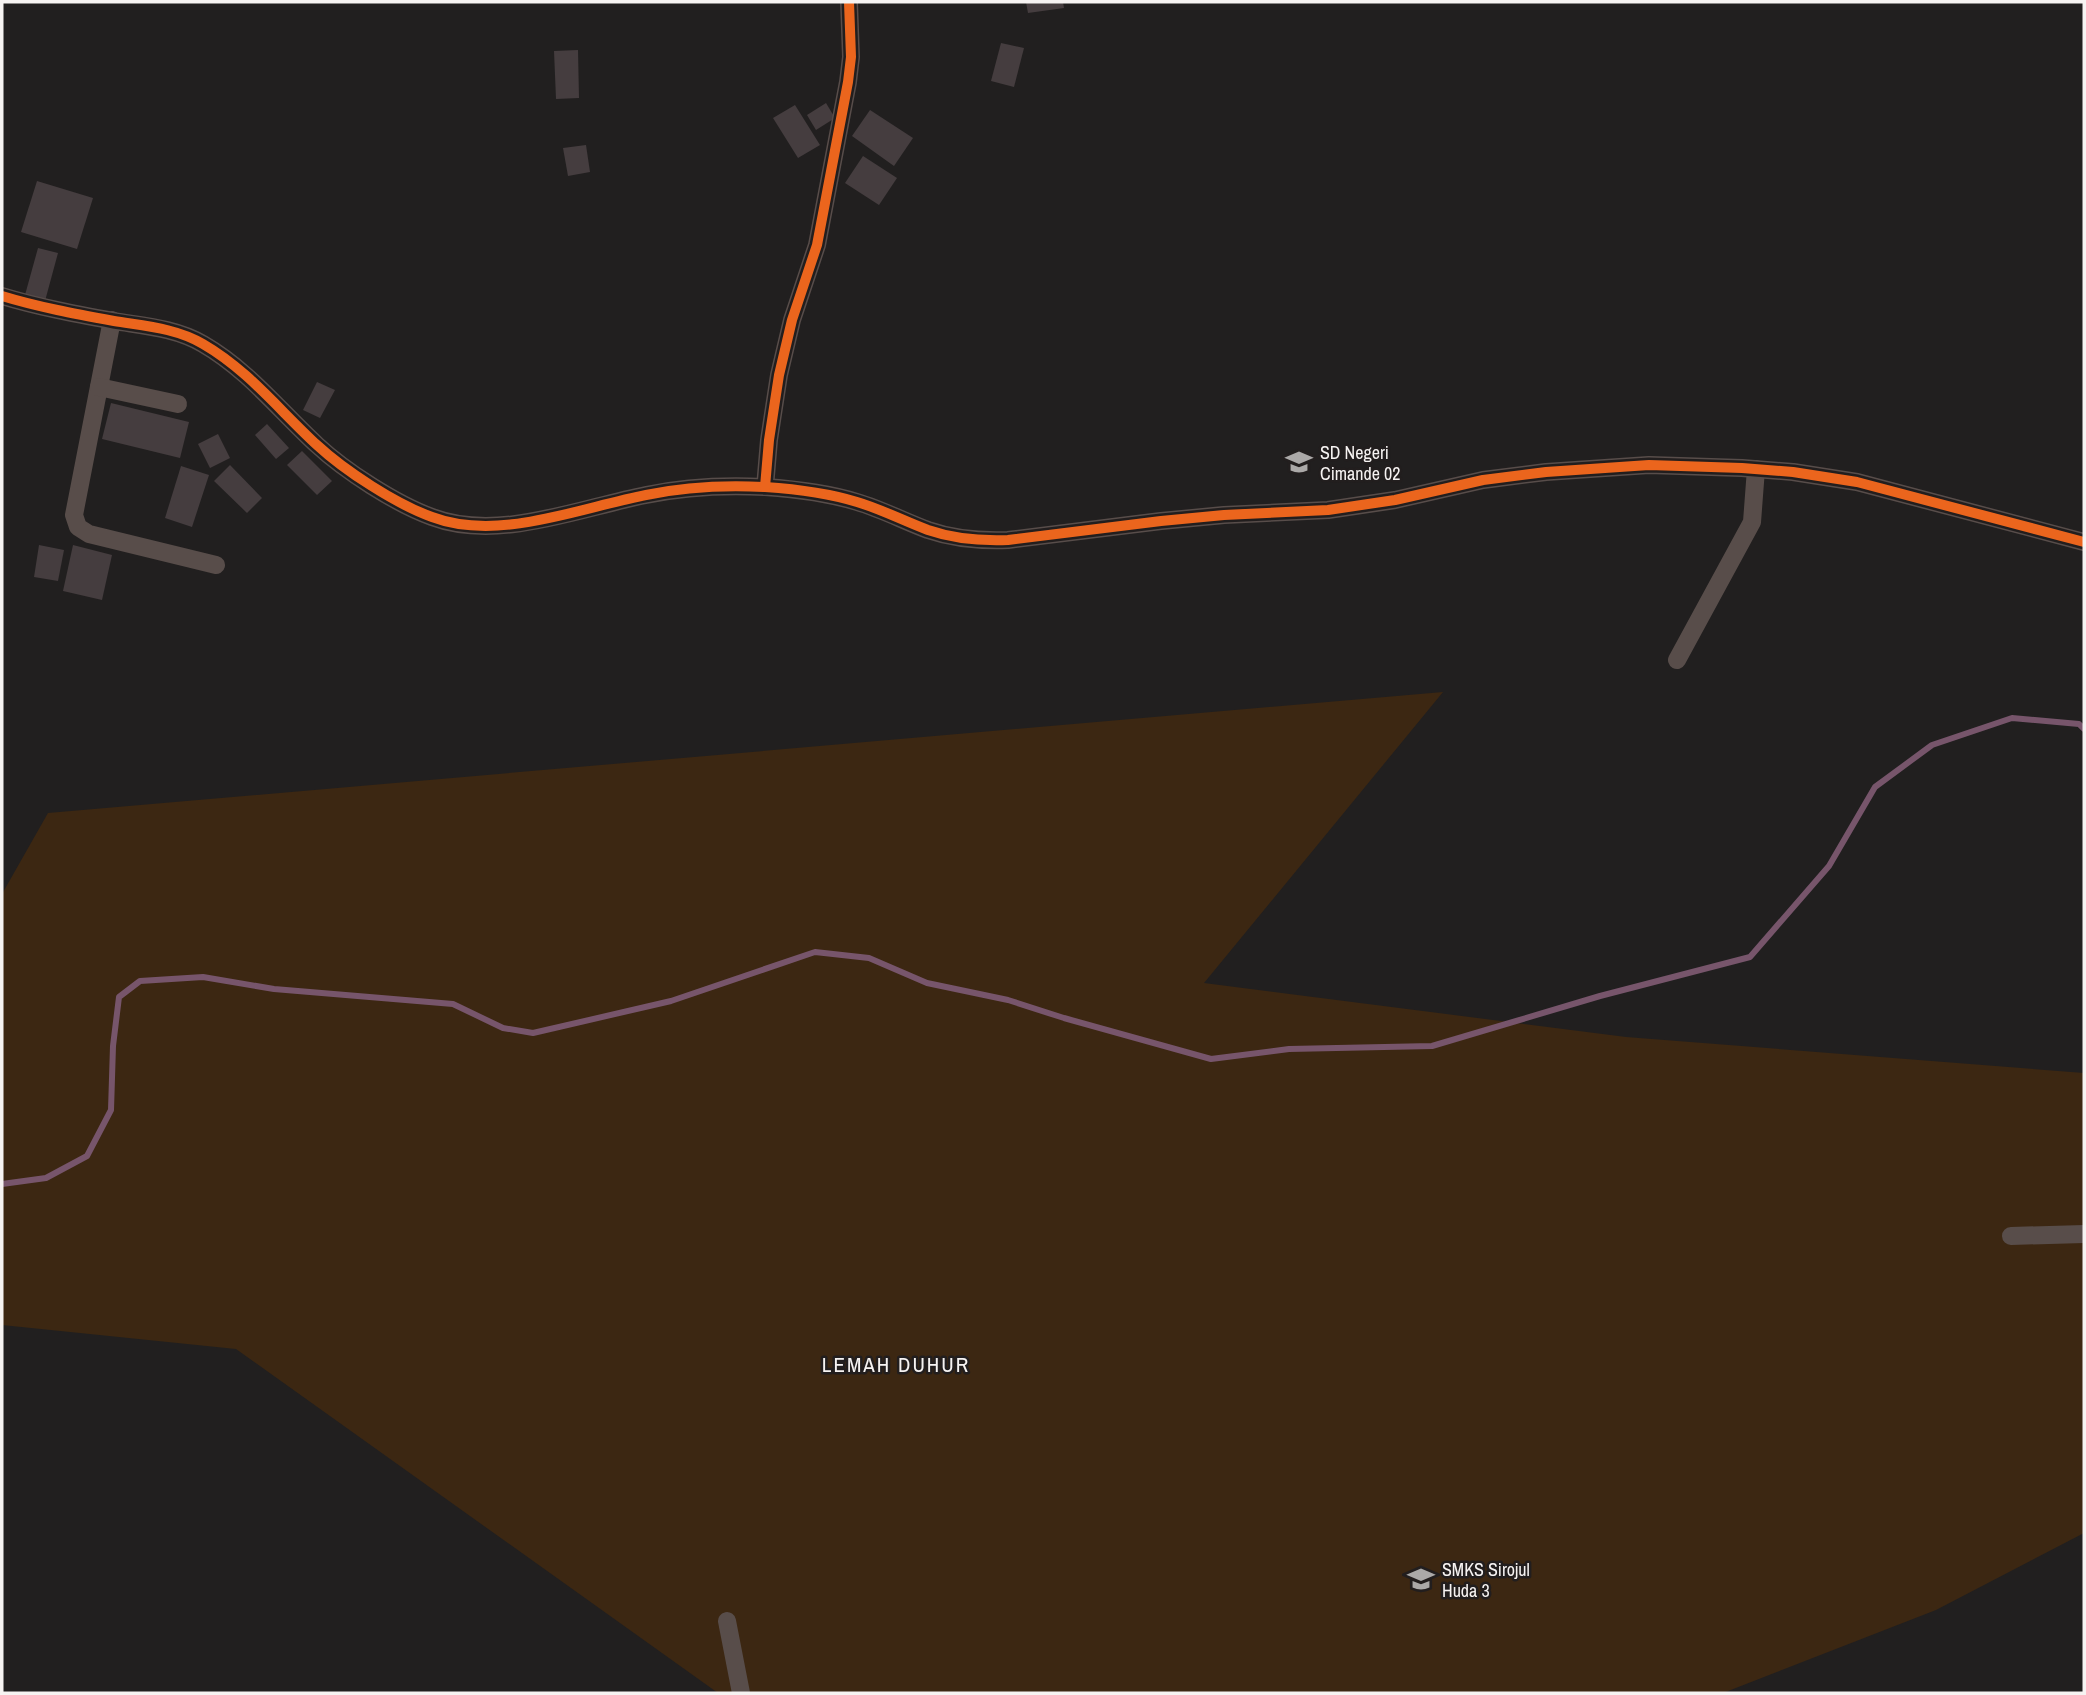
<svg xmlns="http://www.w3.org/2000/svg" width="2086" height="1695" font-family="'Archivo Narrow',sans-serif">
	<style>
		.green { fill: #3c2712 }
		.lines { fill: none; stroke-linecap: round; stroke-linejoin: round }
		.stream { stroke: #77556b; stroke-width: 6 }
		.building { fill: #453d3f }
		.minor { stroke: #584d4a; stroke-width: 18 }
		.cycleway-casing { stroke: #221e1e; stroke-width: 15 }
		.cycleway { stroke: #eb651d; stroke-width: 10 }
		.labels { text-anchor: middle; dominant-baseline: central; stroke-width: 5; stroke-linejoin: round; paint-order: stroke }
		.poi-label { font-size: 18px; fill: #f6f3f2; stroke: #221e1e; text-anchor: start }
		.quarter-label { font-size: 21px; letter-spacing: 2px; fill: #f6f3f2; stroke: #221e1e }
	</style>
	<rect width="100%" height="100%" fill="#211f1f"/>
	<polygon class="green" points="1443,692 1204,983 1626,1037 2084,1073 2084,1533 1936,1610 1723,1693 718,1693 236,1349 2,1325 2,894 48,813"/>
	<g class="lines">
		<polyline class="stream" points="2,1184 46,1178 87,1156 111,1110 113,1046 119,997 140,981 203,977 274,989 453,1004 503,1028 533,1033 671,1001 815,952 869,958 927,983 1008,1000 1064,1018 1211,1059 1289,1049 1432,1046 1600,996 1750,957 1829,866 1875,787 1932,745 2012,718 2079,724 2084,729"/>
	</g>
	<g class="building">
		<polygon points="1026,2 1063,2 1064,8 1028,13"/>
		<polygon points="1001,43 1024,48 1014,87 991,81"/>
		<polygon points="578,50 579,98 556,99 554,51"/>
		<polygon points="826,103 835,118 816,130 807,115"/>
		<polygon points="795,105 820,145 798,158 773,118"/>
		<polygon points="870,110 913,138 894,166 852,136"/>
		<polygon points="586,145 590,172 568,176 563,148"/>
		<polygon points="863,156 897,178 879,205 845,183"/>
		<polygon points="37,181 93,198 77,249 21,232"/>
		<polygon points="38,248 58,253 45,301 25,295"/>
		<polygon points="317,382 335,390 320,418 303,410"/>
		<polygon points="111,403 189,422 180,458 102,439"/>
		<polygon points="267,424 289,448 276,459 255,435"/>
		<polygon points="218,434 230,458 210,468 198,444"/>
		<polygon points="302,451 332,481 317,495 287,465"/>
		<polygon points="230,465 262,498 247,513 214,481"/>
		<polygon points="181,466 209,475 192,527 165,518"/>
		<polygon points="39,545 64,550 58,581 34,577"/>
		<polygon points="73,545 112,555 102,600 63,591"/>
	</g>
	<g class="lines">
		<g class="minor">
			<path d="M2,296C38,307 76,314 114,321C144,326 176,328 203,344C248,370 279,410 317,445C345,471 396,504 432,517C498,542 579,508 646,495C684,487 726,485 765,487C795,489 828,493 857,502C881,509 904,521 928,530C954,539 981,541 1008,540L1161,521L1224,515L1328,510L1395,500L1483,480L1546,472L1649,465L1742,468L1793,472L1857,482L2084,542"/>
			<polyline points="112,320 74,515 78,527 89,534 216,565"/>
			<polyline points="99,387 178,404"/>
			<polyline points="765,487 769,440 779,375 792,320 817,245 848,82 851,57 849,2"/>
			<polyline points="1677,660 1752,522 1756,469"/>
			<polyline points="2011,1236 2084,1234"/>
			<polyline points="727,1621 741,1693"/>
		</g>
		<defs>
			<g id="cycleway">
				<path d="M2,296C38,307 76,314 114,321C144,326 176,328 203,344C248,370 279,410 317,445C345,471 396,504 432,517C498,542 579,508 646,495C684,487 726,485 765,487C795,489 828,493 857,502C881,509 904,521 928,530C954,539 981,541 1008,540L1161,521L1224,515L1328,510L1395,500L1483,480L1546,472L1649,465L1742,468L1793,472L1857,482L2084,542"/>
				<polyline points="765,487 769,440 779,375 792,320 817,245 848,82 851,57 849,2"/>
			</g>
		</defs>
		<use href="#cycleway" class="cycleway-casing"/>
		<use href="#cycleway" class="cycleway"/>
	</g>
	<defs>
		<symbol id="school-bare" viewBox="-9 -9 18 18"><path d="M0-5L7-2L0 1L-7-2ZM-4 1L0 2.5L4 1V4Q0 6-4 4Z" fill="#aba9a8" stroke="#221e1e" stroke-width="2.5" paint-order="stroke"/></symbol>
	</defs>
	<g fill-rule="evenodd">
		<use href="#school-bare" x="1280" y="443" width="38" height="38"/>
		<use href="#school-bare" x="1402" y="1560" width="38" height="38"/>
	</g>
	<g class="labels">
		<g class="poi-label">
			<text x="1320" y="452">SD Negeri<tspan x="1320" dy="21">Cimande 02</tspan></text>
			<text x="1442" y="1569">SMKS Sirojul<tspan x="1442" dy="21">Huda 3</tspan></text>
		</g>
		<g class="quarter-label">
			<text x="896" y="1364">LEMAH DUHUR</text>
		</g>
	</g>
	<rect width="2086" height="1695" fill="none" stroke="#f6f3f2" stroke-width="7"/>
</svg>
